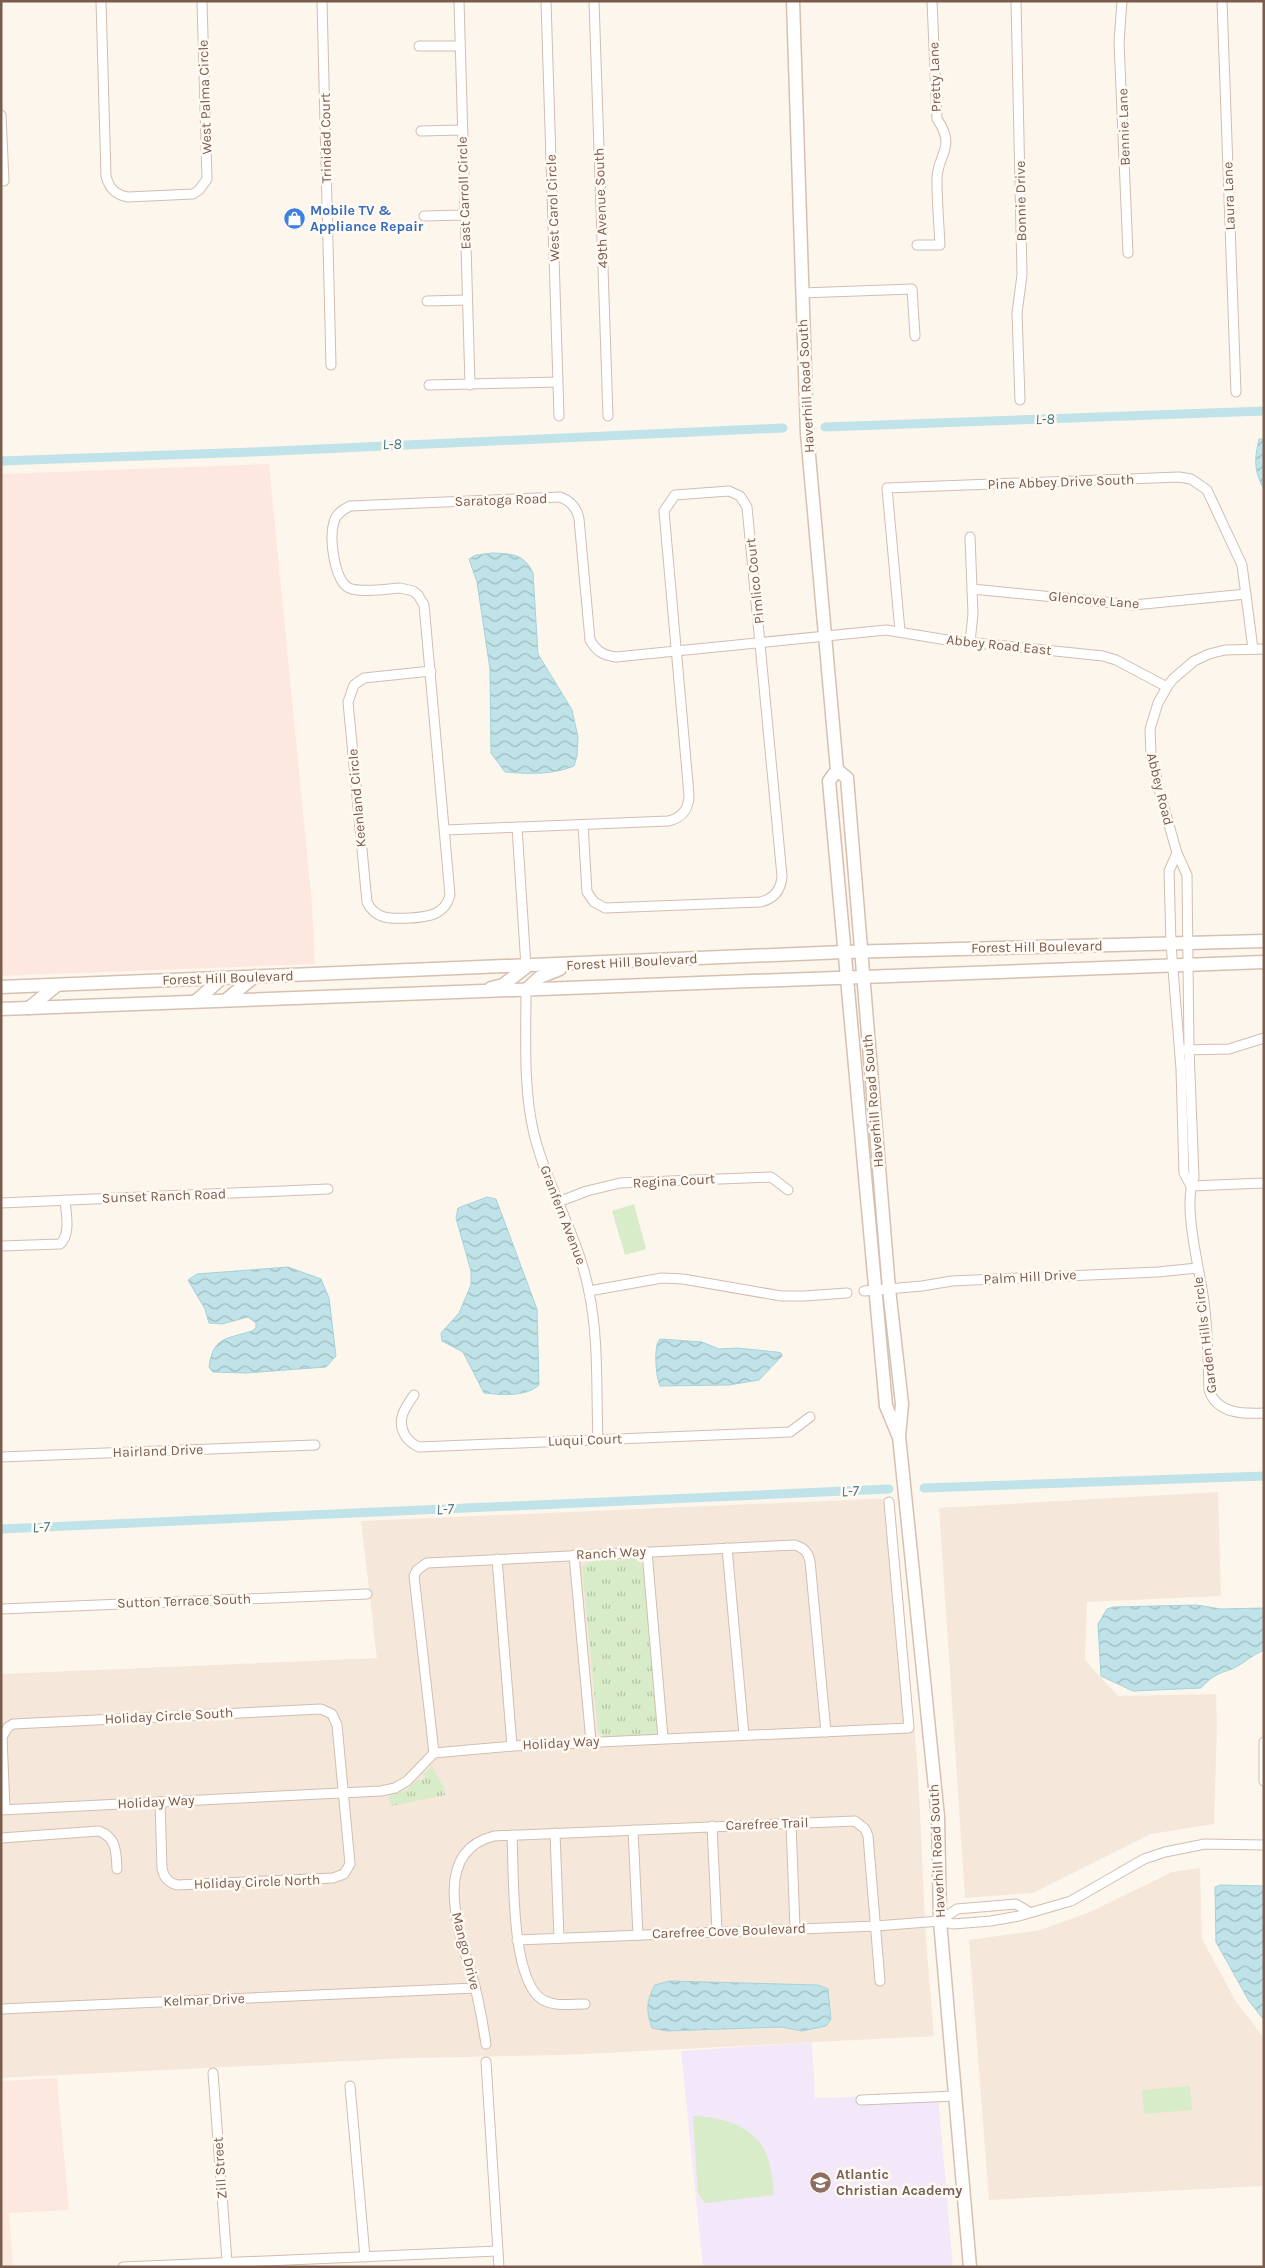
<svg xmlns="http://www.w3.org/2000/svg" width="1265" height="2268" font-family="Karla,sans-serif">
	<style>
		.residential { fill: #f5e8da }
		.commercial { fill: #fde8e0 }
		.education { fill: #f3e8fa }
		.grass { fill: url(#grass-tufts) }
		.park { fill: #d8ecc9 }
		.water { fill: url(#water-waves); stroke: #a5d3da }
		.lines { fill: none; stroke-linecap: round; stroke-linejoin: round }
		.canal { stroke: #bfe3e8; stroke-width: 9 }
		.street-casing { stroke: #d1beb0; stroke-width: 11 }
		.secondary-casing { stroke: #d6c0b0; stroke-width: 15 }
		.street { stroke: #fff; stroke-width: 9 }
		.secondary { stroke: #fff; stroke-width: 12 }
		.labels { text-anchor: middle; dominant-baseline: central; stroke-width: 5; stroke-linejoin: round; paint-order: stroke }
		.street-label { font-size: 14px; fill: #7a5c4d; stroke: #fffaf3 }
		.shop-label { font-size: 14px; font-weight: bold; fill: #366cbe; stroke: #fffaf3; text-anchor: start }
		.education-label { font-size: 14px; font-weight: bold; fill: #785e54; stroke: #fffaf3; text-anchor: start }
		.water-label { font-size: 15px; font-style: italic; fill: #437c86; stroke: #fffaf3 }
	</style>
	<defs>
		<pattern id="grass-tufts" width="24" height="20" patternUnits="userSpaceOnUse" patternTransform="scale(1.25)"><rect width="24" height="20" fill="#d8ecc9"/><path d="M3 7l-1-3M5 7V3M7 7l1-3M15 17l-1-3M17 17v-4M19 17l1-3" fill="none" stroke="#b4c2a5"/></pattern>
		<pattern id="water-waves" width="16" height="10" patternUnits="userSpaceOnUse" patternTransform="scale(1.25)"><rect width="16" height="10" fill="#bfe3e8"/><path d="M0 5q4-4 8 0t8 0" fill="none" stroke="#a0bbbe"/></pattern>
	</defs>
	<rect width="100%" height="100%" fill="#fdf6ec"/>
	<g class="residential">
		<polygon points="1218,1492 1221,1596 1087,1602 1085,1660 1118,1696 1216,1694 1217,1726 1214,1824 1151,1834 1033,1893 965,1898 939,1508"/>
		<polygon points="892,1498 904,1605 918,1773 926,1940 934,2036 564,2055 412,2058 1,2078 1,1674 377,1658 361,1521"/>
		<polygon points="1200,1868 1202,1939 1235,2000 1264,2038 1262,2186 989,2200 969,1940 1040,1930 1090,1912 1172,1872"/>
	</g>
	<g class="commercial">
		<polygon points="269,464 312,904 315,964 1,976 1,474"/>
		<polygon points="57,2078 69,2210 9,2213 13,2267 1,2267 1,2081"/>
	</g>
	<polygon class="education" points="812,2042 815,2098 938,2094 953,2267 703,2267 681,2051"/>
	<g class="grass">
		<polygon points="624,1558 634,1558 643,1565 659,1728 653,1736 606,1738 598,1732 582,1567 591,1560 607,1559 618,1561"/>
		<polygon points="432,1766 444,1788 445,1795 391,1806 388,1796 406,1790 418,1779 421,1781 425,1777 423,1774"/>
	</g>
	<g class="park">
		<polygon points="634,1204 646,1249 625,1255 612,1211"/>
		<polygon points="1190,2086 1192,2110 1144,2114 1142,2090"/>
		<path d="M693,2116C720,2116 753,2125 766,2153C771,2165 773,2181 774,2195L705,2203L698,2194Z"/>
	</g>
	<g class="water">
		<path d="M1259,439H1264V490C1254,470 1254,461 1259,439Z"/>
		<path d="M493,553C513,554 524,554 533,573L538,654L572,710L578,737L577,756L574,766C553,775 527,774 505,772L491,753L490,669L477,582L469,559L476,555Z"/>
		<path d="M487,1197L496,1199L537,1309L539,1385C526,1397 501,1395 484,1393L463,1352L442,1341L441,1333L459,1313L471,1285V1271L456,1218L458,1208Z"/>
		<path d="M288,1267L321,1279L329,1298L336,1356L326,1367L246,1373L213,1372L209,1367C213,1337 226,1339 252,1331L256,1328V1323L248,1317L222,1324L209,1323L205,1309L188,1280L197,1274Z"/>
		<path d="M660,1339L702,1342L719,1349L737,1348L777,1352L781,1353L782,1356L759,1380L729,1385L660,1386C656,1378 653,1345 660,1339Z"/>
		<path d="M1197,1605L1221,1609L1264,1608V1650C1252,1655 1243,1664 1232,1669C1217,1674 1212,1676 1201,1688L1133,1691L1101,1676L1098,1624L1107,1609L1113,1607Z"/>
		<polygon points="1221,1885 1264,1886 1264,2020 1249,2001 1216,1942 1215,1887"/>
		<path d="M669,1981L818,1985L828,1989L831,2019L826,2026L802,2031L781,2027L667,2031L652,2028C646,2011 646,2001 655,1985Z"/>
	</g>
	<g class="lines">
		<g class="canal">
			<polyline points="825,427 1264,411"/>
			<polyline points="1,461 253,452 783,428"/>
			<polyline points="924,1488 1264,1476"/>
			<polyline points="1,1529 889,1489"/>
		</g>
		<defs>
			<g id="street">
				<path d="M101,1L106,176C109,188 115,195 128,197L193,194L199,190L207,179L202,1"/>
				<polyline points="322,1 331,365"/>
				<polyline points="459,1 470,385"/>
				<polyline points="546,1 559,416"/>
				<polyline points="594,1 608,416"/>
				<polyline points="1016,1 1022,275 1017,313 1020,400"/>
				<polyline points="1122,1 1119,42 1128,253"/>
				<polyline points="1222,1 1236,392"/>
				<polyline points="419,46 459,46"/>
				<polyline points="1,115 4,181 1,181"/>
				<polyline points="421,131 462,130"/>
				<polyline points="424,216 464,215"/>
				<path d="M917,245H940C939,224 937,203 937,182C935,156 958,149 937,119L932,1"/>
				<polyline points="802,293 912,289 915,336"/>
				<polyline points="427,301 467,300"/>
				<polyline points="429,385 557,382"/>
				<polyline points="970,537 973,614 970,642"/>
				<polyline points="972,589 1134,605 1246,594"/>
				<polyline points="900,631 887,488 1179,477 1191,479 1207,490 1242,565 1253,649"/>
				<path d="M1264,649L1225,650L1209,654L1194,661L1173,679L1167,687L1158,703L1150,729L1151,755L1161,797L1177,853L1187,875L1189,1049L1194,1177C1182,1207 1200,1269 1204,1302C1208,1331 1208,1361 1209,1390C1217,1414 1243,1414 1264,1413"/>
				<path d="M431,671L364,678L354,685L348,702L367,902C375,920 392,919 410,918C428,917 445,915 450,895L424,605L418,595L413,591L400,588C387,589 360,593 349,588C334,580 329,538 334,522C336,514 342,510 350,506L560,497C571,501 577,508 579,519L590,640C597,652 603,655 616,657L886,630L947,640L1103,656L1116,660L1167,687"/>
				<polyline points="517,827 526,967"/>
				<path d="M445,830L668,821C682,818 689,809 689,795L664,511L675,495L729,491L740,496L747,507L782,876C781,890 774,899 760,902L605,908L594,902L587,892L583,825"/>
				<polyline points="1177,853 1169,871 1171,944 1181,1069 1184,1173 1191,1186"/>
				<path d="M526,990C526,1037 523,1088 534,1134C547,1188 579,1237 589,1292C599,1340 596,1391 598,1440"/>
				<polyline points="1183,1050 1229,1049 1264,1038"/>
				<polyline points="1191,1186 1264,1183"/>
				<polyline points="558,1202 587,1191 620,1183 771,1177 788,1190"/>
				<polyline points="1,1203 328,1189"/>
				<path d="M1,1246L60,1244C71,1235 66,1213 65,1200"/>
				<polyline points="589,1291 662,1278 683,1279 781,1296 804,1296 847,1293"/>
				<polyline points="864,1291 922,1286 952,1281 1158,1272 1197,1268"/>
				<path d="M414,1395C410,1401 403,1410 402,1417C399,1430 407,1442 419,1447L790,1432L810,1417"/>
				<polyline points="1,1457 315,1445"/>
				<polyline points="727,1548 744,1735"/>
				<polyline points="647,1552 663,1738"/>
				<polyline points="574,1555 591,1742"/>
				<polyline points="497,1559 512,1746"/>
				<polyline points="1,1609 367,1594"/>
				<polyline points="1264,1742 1264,1781"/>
				<path d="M434,1753L414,1576L417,1570L427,1563L795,1545C804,1548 808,1552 810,1561L826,1732"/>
				<path d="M5,1809L2,1737L8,1727L13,1724L321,1709L332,1714L337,1725L350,1864L344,1874L333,1878L177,1885C168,1882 164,1878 162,1868L160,1802"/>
				<polyline points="1,1810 381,1791 395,1788 407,1781 434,1753 512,1746 909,1728 889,1502"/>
				<polyline points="791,1823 795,1928"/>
				<polyline points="712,1826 717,1931"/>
				<polyline points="633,1830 638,1935"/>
				<polyline points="555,1833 559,1938"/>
				<path d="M512,1835C514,1871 510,1981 543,2000C556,2007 571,2004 585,2004"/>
				<path d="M1,1838L99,1831C117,1838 116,1852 117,1869"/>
				<polyline points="940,1921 957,1909 1016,1904 1029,1912"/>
				<polyline points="517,1940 876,1926 940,1921 953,1924 991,1921 1019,1916 1071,1901 1144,1859 1165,1852 1205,1844 1264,1845"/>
				<polyline points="1,2009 475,1988"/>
				<path d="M486,2044C483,2025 480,2006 475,1987C463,1942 426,1853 494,1836L855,1821L865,1829L868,1836L880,1981"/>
				<polyline points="486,2062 499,2267"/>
				<polyline points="213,2073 227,2262"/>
				<polyline points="350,2086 365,2257"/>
				<polyline points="861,2100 955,2096"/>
				<polyline points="123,2267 497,2251"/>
			</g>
			<g id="secondary">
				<polyline points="793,1 807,433 837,770 829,781 886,1406 898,1435"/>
				<polyline points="837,770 847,778 889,1289 902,1404 899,1436 938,1817 940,1921 970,2267"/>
				<polyline points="1,987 844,952 1264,941"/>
				<polyline points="491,988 503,985 526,967"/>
				<polyline points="526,990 540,977 560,969"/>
				<polyline points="226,1000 255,976"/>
				<polyline points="196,1001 222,978"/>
				<polyline points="29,1008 57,985"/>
				<polyline points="1,1009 1264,962"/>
			</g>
		</defs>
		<use href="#street" class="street-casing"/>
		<use href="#secondary" class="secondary-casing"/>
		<use href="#street" class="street"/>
		<use href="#secondary" class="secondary"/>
	</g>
	<defs>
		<symbol id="shop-disc" viewBox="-11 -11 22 22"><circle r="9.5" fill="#3f7fe0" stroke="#fffaf3"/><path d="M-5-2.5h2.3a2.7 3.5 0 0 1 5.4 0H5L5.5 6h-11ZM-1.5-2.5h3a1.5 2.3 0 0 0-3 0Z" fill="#fff"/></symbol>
		<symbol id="school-disc" viewBox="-11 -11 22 22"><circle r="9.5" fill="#8d6e63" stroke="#fffaf3"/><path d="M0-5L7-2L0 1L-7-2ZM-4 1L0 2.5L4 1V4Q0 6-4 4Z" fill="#fff"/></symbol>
	</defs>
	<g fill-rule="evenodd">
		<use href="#shop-disc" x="282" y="206" width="25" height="25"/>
		<use href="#school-disc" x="808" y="2170" width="25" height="25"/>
	</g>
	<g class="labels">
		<g class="street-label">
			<text transform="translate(935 77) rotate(-92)">Pretty Lane</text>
			<text transform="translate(205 97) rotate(-92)">West Palma Circle</text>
			<text transform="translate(1124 127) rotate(-92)">Bennie Lane</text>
			<text transform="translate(326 138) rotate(-91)">Trinidad Court</text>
			<text transform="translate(464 193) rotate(-92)">East Carroll Circle</text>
			<text transform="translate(1229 196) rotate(-92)">Laura Lane</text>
			<text transform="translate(1021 201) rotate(-91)">Bonnie Drive</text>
			<text transform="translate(553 208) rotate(-92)">West Carol Circle</text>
			<text transform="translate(601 208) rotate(-92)">49th Avenue South</text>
			<text transform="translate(806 386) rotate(-93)">Haverhill Road South</text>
			<text transform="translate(1061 482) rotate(-2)">Pine Abbey Drive South</text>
			<text transform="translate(501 500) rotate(-2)">Saratoga Road</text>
			<text transform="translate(755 581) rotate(-96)">Pimlico Court</text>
			<text transform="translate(1094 600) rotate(5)">Glencove Lane</text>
			<text transform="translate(999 645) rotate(6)">Abbey Road East</text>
			<text transform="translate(1160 789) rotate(76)">Abbey Road</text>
			<text transform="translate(357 798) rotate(-95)">Keenland Circle</text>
			<text transform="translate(1037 947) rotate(-1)">Forest Hill Boulevard</text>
			<text transform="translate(632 962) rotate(-3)">Forest Hill Boulevard</text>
			<text transform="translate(228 978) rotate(-2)">Forest Hill Boulevard</text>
			<text transform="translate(873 1101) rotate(-95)">Haverhill Road South</text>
			<text transform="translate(674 1181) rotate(-3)">Regina Court</text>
			<text transform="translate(164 1196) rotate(-2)">Sunset Ranch Road</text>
			<text transform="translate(563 1215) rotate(69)">Granfern Avenue</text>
			<text transform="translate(1030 1277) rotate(-3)">Palm Hill Drive</text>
			<text transform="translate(1205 1335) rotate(-97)">Garden Hills Circle</text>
			<text transform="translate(585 1440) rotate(-2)">Luqui Court</text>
			<text transform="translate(158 1451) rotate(-2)">Hairland Drive</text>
			<text transform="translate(611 1553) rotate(-3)">Ranch Way</text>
			<text transform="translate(184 1601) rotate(-2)">Sutton Terrace South</text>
			<text transform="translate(169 1716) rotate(-3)">Holiday Circle South</text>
			<text transform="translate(561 1743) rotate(-3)">Holiday Way</text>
			<text transform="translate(156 1802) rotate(-3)">Holiday Way</text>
			<text transform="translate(767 1824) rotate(-2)">Carefree Trail</text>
			<text transform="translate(937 1851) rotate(-93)">Haverhill Road South</text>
			<text transform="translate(257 1882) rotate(-2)">Holiday Circle North</text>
			<text transform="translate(729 1931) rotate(-2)">Carefree Cove Boulevard</text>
			<text transform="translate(466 1951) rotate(76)">Mango Drive</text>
			<text transform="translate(204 2000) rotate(-2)">Kelmar Drive</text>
			<text transform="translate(220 2168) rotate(-94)">Zill Street</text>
		</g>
		<g class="shop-label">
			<text x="310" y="210">Mobile TV &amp;<tspan x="310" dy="16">Appliance Repair</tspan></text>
		</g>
		<g class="education-label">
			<text x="836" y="2174">Atlantic<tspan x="836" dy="16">Christian Academy</tspan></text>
		</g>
		<g class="water-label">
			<text transform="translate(1045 419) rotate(-2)">L-8</text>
			<text transform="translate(392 444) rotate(-2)">L-8</text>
			<text transform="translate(850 1491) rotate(-3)">L-7</text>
			<text transform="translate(445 1509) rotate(-3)">L-7</text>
			<text transform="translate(41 1527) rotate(-3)">L-7</text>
		</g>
	</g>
	<rect width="1265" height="2268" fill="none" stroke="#7a5c4d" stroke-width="5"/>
</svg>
